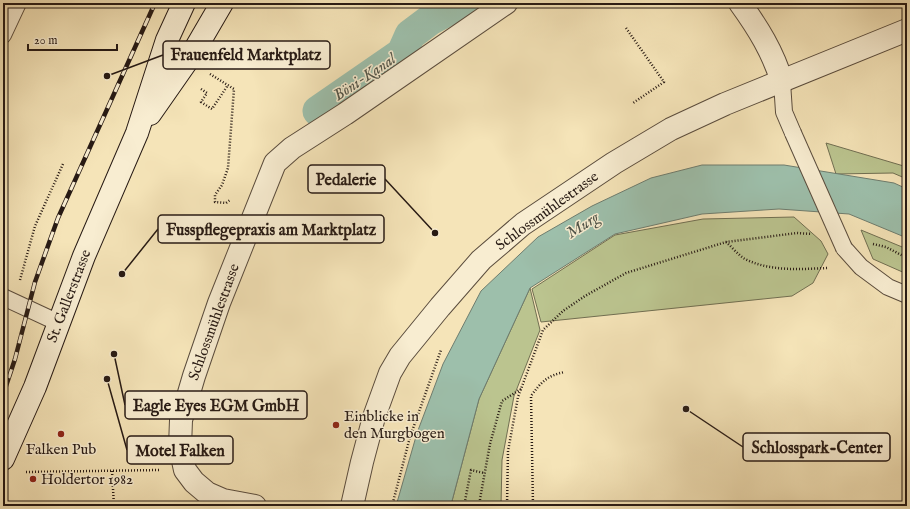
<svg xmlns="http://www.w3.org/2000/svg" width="910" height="509" font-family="'IM FELL English',serif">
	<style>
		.green { fill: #bbc48f; stroke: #716f52 }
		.water { fill: #9dbfab; stroke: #6e7d6f }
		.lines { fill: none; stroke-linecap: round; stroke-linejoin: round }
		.canal { stroke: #9dbfab; stroke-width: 31 }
		.service-casing { stroke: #5a4c3d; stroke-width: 18 }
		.minor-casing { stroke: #5a4c3d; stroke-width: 24 }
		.secondary-casing { stroke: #271a14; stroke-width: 24 }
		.path { stroke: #271a14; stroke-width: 2.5; stroke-dasharray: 1 2; stroke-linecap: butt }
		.service { stroke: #f8edd1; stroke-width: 16 }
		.minor { stroke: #f8edd1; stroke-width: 22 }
		.secondary { stroke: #f8edd1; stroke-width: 22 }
		.rail-casing { stroke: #271a14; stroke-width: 4.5 }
		.rail { stroke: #f8edd1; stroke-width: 3; stroke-dasharray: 9; stroke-linecap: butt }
		.service-bridge-casing { stroke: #5a4c3d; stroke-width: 18; stroke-linecap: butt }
		.service-bridge { stroke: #f8edd1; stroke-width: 16 }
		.poi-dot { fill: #8f2418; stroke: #f8edd1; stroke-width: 1.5 }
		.labels { text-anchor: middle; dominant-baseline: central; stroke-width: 3; stroke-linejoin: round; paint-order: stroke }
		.street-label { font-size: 15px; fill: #271a14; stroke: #f8edd1 }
		.poi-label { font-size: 15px; fill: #271a14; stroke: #f8edd1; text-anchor: start }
		.water-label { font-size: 16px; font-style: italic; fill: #505449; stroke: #f8edd1 }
		.leader { fill: none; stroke: #271a14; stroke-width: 1.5 }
		.callout-dot { fill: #271a14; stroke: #f8edd1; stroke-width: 1.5 }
		.callout { fill: #f8edd1; stroke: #271a14; stroke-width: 1.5 }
		.callout-label { font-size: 16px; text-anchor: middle; font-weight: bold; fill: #271a14 }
	</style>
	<rect width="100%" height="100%" fill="#f5e4b8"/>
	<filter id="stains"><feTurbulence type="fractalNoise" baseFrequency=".005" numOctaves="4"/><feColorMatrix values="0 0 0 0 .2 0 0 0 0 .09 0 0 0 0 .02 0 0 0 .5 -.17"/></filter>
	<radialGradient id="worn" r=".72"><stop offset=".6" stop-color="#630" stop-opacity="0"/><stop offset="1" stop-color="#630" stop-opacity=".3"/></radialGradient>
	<g class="green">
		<polygon points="826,143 907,167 907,179 893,173 836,174"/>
		<polygon points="794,217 821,241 828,254 813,283 792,296 541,322 532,289 615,235 703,219"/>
		<polygon points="861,230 907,249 907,274 873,259"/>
		<polygon points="530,288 540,330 514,396 502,460 501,506 452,506 452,501 479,399"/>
	</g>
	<polygon class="water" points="702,165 784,165 894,183 907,189 907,238 849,214 779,209 702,214 615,234 530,288 479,399 452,501 452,506 396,506 417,433 443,364 481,291 538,237 592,206 651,178"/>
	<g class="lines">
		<polyline class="canal" points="318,111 402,53 410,35 430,20 447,11 467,8"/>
		<defs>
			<g id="service">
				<polyline points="3,35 18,3"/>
				<polyline points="782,82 784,112 793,133"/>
				<polyline points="844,248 861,267 888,287 907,295"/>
				<polyline points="3,297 59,323"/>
			</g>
			<g id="minor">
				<path d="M740,3C758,28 773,52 782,82"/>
				<polyline points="255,506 223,500 207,493 194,482 185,470 180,447 181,420 194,376 219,303 275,163 292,148 345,114 506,3"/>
				<polyline points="352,506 362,462 374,417 390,373 400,356 440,307 481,260 523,224 614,163 671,129 725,104 907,30"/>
			</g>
			<g id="secondary">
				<polyline points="150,114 194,51 222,3"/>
				<polyline points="3,459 35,387 84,256 137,133 167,40 184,3"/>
			</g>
		</defs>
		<use href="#service" class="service-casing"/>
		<use href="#minor" class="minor-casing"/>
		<use href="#secondary" class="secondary-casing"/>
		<g class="path">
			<polyline points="626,28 664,82 633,103"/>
			<polyline points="210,74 234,89 228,168 222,185 215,195 215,202 226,203 230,200"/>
			<polyline points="201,89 207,93 201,102 212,109 228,85"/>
			<path d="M726,242C732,247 738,255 745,259C771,272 801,269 829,268"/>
			<polyline points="873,244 886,247 907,258"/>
			<polyline points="20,280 35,226 63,164"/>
			<polyline points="112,471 114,506"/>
			<polyline points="26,472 159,470"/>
			<polyline points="392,506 410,437 441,350"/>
			<polyline points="464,506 471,470 484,473"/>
			<polyline points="480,506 480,499 490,444 502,401 521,389"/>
			<polyline points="507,506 508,451 518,397 543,330 563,311 585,296 626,273 726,242 797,233 812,234"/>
			<path d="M533,506L531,396C541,382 548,375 565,372"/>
		</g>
		<use href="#service" class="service"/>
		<use href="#minor" class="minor"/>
		<use href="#secondary" class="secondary"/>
		<defs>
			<polyline id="rail" points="3,395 15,359 35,282 58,218 155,3"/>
		</defs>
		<use href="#rail" class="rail-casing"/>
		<use href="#rail" class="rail"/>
		<defs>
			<polyline id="service-bridge" points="793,133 844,248"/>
		</defs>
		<use href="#service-bridge" class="service-bridge-casing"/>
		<use href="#service-bridge" class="service-bridge"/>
	</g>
	<g class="poi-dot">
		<circle cx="336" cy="425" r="4"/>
		<circle cx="61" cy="434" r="4"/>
		<circle cx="33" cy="479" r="4"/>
	</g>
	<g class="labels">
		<g class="street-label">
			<text transform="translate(547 211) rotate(-36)">Schlossmühlestrasse</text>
			<text transform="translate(69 296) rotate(-69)">St. Gallerstrasse</text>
			<text transform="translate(214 322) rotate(-70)">Schlossmühlestrasse</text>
		</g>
		<g class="poi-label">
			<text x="344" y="416">Einblicke in<tspan x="344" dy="17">den Murgbogen</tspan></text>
			<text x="61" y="449" text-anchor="middle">Falken Pub</text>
			<text x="41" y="479">Holdertor 1982</text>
		</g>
		<g class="water-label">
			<text transform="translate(365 78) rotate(-34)">Böni-Kanal</text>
			<text transform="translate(583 226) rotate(-33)">Murg</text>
		</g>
	</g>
	<path class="leader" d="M107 76L163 55M435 233L385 179M122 274L158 229M114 354L125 405M686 409L743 447M107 379L127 450"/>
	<g class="callout-dot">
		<circle cx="107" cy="76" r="4"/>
		<circle cx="435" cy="233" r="4"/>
		<circle cx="122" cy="274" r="4"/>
		<circle cx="114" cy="354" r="4"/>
		<circle cx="686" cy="409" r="4"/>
		<circle cx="107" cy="379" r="4"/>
	</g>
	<g class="callout">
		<rect x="163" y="41" width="167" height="28" rx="4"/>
		<rect x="308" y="165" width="77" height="28" rx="4"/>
		<rect x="158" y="215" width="226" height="28" rx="4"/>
		<rect x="125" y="391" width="182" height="28" rx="4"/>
		<rect x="743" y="433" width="147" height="28" rx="4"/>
		<rect x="127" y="436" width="106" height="28" rx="4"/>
	</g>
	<g class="callout-label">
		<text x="246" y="60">Frauenfeld Marktplatz</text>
		<text x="346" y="185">Pedalerie</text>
		<text x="271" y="235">Fusspflegepraxis am Marktplatz</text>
		<text x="216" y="411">Eagle Eyes EGM GmbH</text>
		<text x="817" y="453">Schlosspark-Center</text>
		<text x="180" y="456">Motel Falken</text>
	</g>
	<rect width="910" height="509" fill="none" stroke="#f5e4b8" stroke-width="16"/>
	<rect x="4" y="4" width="902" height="501" fill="none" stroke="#271a14" stroke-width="2"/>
	<rect x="8" y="8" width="894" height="493" fill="none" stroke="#271a14"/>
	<path d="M28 44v6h89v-6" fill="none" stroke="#271a14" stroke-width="2"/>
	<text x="34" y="44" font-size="12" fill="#271a14" stroke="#f8edd1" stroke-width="3" paint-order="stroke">20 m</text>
	<rect width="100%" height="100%" filter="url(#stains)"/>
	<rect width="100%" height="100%" fill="url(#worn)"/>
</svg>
